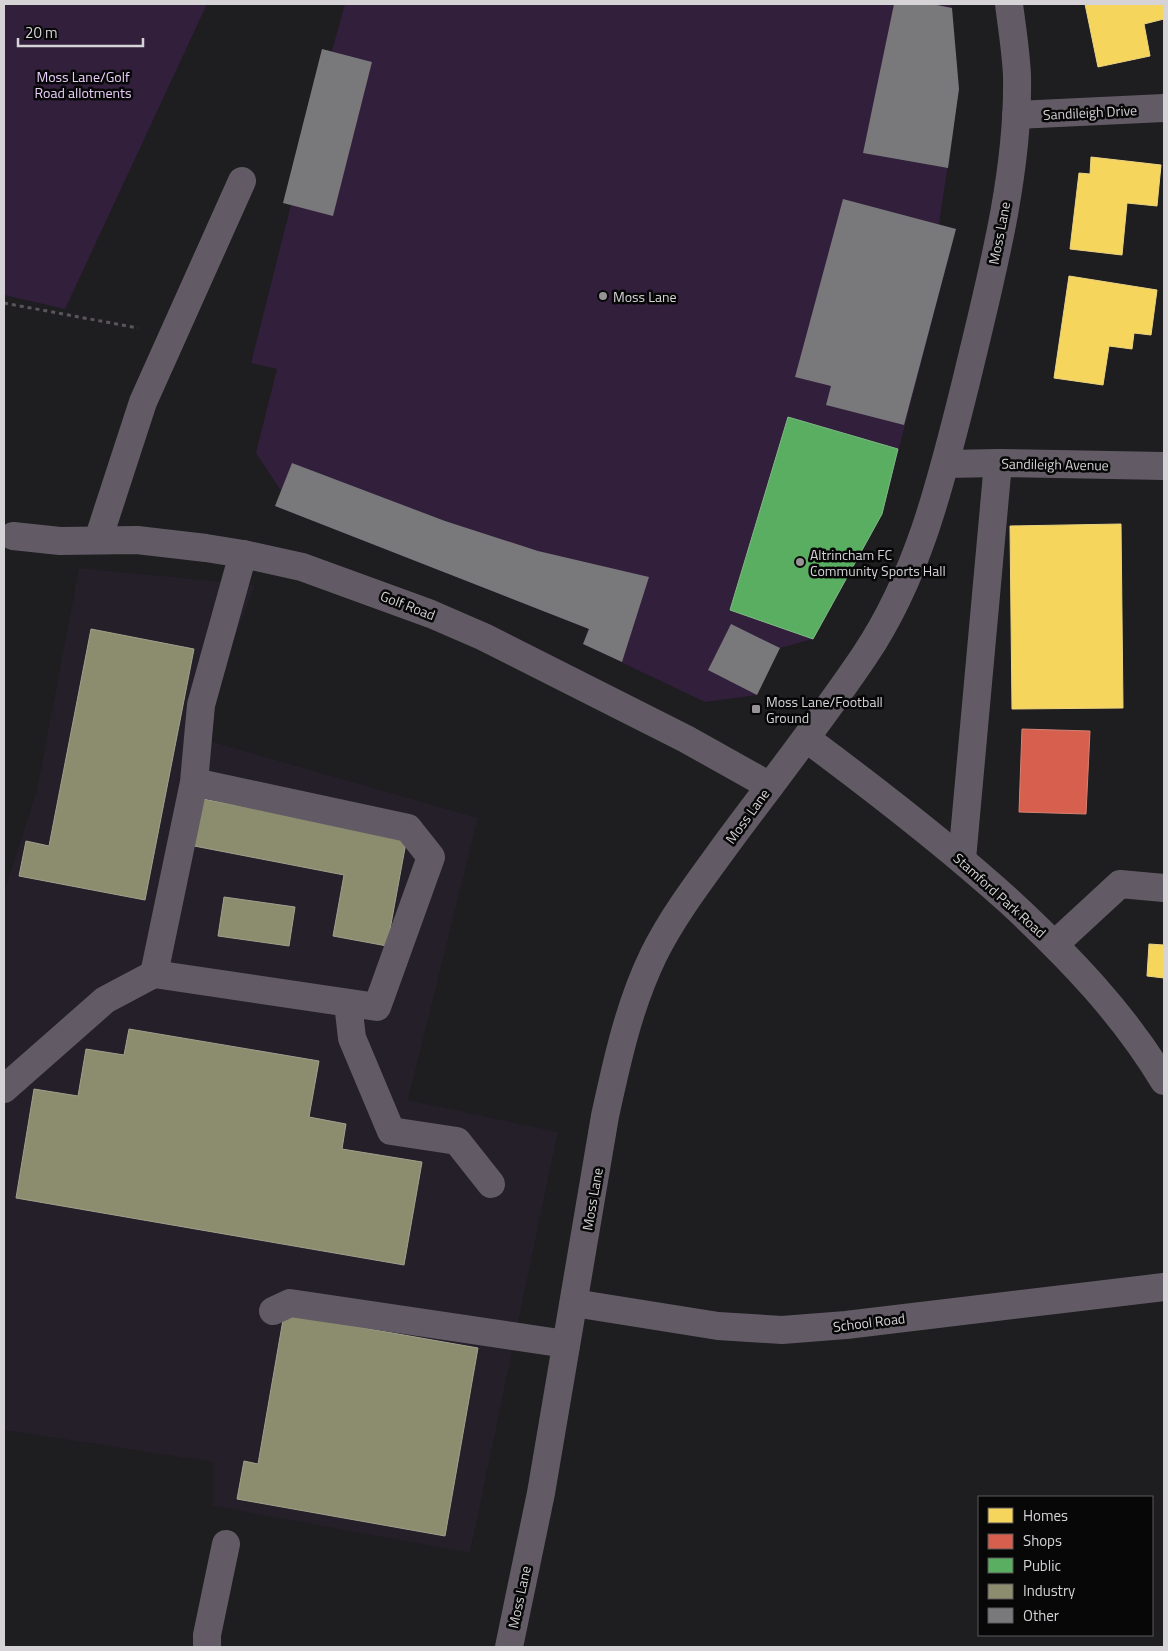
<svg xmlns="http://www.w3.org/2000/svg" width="1168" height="1651" font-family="'Titillium Web',sans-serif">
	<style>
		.built { fill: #241f28 }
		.green { fill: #311f3c }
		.homes { fill: #f6d55c; stroke: #ecd481 }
		.shops { fill: #d6604d; stroke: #d68276 }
		.public { fill: #5aae61; stroke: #7fb984 }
		.industry { fill: #8c8c6e; stroke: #a2a18d }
		.building { fill: #79787a }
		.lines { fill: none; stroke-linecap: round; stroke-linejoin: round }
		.path { stroke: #5a555b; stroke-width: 3; stroke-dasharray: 4 4; stroke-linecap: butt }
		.minor { stroke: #625b66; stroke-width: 28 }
		.poi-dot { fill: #959396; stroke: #080708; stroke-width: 2 }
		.labels { text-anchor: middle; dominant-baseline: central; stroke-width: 5; stroke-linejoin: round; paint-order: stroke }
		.park-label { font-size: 14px; fill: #e8cefa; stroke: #080708 }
		.street-label { font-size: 14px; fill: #d5d3d6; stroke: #080708 }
		.poi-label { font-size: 14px; fill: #d5d3d6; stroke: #080708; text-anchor: start }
	</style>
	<rect width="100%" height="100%" fill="#1e1d1f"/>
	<polygon class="built" points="79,568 255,585 196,737 478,818 408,1100 558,1132 470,1553 213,1506 213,1462 4,1430 4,892 37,790"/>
	<g class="green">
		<polygon points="4,4 207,4 65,309 4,295"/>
		<polygon points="345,4 951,4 959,89 939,224 956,229 882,514 813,639 780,648 757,695 705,702 583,644 588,629 275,506 281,491 256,453 277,369 251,363 291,205 283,203 322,49 332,51"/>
	</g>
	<g class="homes">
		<polygon points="1085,4 1163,4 1164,19 1144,24 1150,56 1098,67"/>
		<polygon points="1091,157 1161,165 1157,206 1127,203 1122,255 1070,249 1079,173 1090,174"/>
		<polygon points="1069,276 1157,290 1151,335 1134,333 1132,349 1109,346 1103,385 1054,378"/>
		<polygon points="1121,524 1123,708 1012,709 1010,526"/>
		<polygon points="1149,944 1164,945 1164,978 1147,976"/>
	</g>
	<polygon class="shops" points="1022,729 1090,731 1086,814 1019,812"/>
	<polygon class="public" points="788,417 898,449 882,514 813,639 730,610"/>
	<g class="industry">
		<polygon points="91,629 194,649 145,900 19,876 26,841 49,846"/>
		<polygon points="198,798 407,837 387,946 333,936 344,875 189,845"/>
		<polygon points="224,897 295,907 289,946 218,936"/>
		<polygon points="129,1029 319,1061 309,1117 346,1124 342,1149 422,1162 404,1265 16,1198 34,1089 78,1096 86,1049 124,1055"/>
		<polygon points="284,1314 478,1348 445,1536 237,1499 244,1461 258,1464"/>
	</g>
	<g class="building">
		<polygon points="894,4 932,4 952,8 959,89 948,168 863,153"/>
		<polygon points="322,49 372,62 333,216 283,203"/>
		<polygon points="843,199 956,229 904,425 826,405 831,386 795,377"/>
		<polygon points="292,463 445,521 538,551 649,577 622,662 583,644 589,629 275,506"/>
		<polygon points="731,624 780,648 757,695 708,670"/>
	</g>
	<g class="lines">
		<polyline class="path" points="4,303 138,328"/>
		<g class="minor">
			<polyline points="1016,115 1164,108"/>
			<polyline points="946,464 998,463 1164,466"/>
			<polyline points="13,536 60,541 137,540 206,548 243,554 302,567 431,614 484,637 686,739 770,786"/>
			<polyline points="98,540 143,402 242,181"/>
			<path d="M807,739C877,791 946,844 1011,903C1069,957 1123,1013 1164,1081"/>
			<polyline points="194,782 154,974 377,1007 431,857 408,828 194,782 201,705 243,554"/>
			<polyline points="962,859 998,463"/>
			<polyline points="1055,944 1120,884 1164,888"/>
			<polyline points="348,1003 352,1038 391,1131 457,1141 491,1184"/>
			<polyline points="4,1089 105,1000 154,974"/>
			<polyline points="574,1303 718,1326 782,1330 846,1325 1164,1287"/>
			<polyline points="273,1311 290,1303 566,1344"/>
			<polyline points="207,1647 207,1635 226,1544"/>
			<path d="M509,1647L541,1493L605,1116C617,1061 629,1005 654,954C674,914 702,878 728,842C774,780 822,719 865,655C920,573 942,477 966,382C989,285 1019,177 1017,76C1016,52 1012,28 1009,4"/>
		</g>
	</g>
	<g class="poi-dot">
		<circle cx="603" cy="296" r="5"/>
		<circle cx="800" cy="562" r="5"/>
		<rect x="751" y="704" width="10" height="10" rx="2.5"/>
	</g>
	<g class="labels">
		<g class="park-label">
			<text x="83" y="76">Moss Lane/Golf<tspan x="83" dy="16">Road allotments</tspan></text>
		</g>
		<g class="street-label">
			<text transform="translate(1090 112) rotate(-3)">Sandileigh Drive</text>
			<text transform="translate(999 233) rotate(-79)">Moss Lane</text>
			<text transform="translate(1055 464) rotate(1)">Sandileigh Avenue</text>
			<text transform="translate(408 605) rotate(21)">Golf Road</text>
			<text transform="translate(747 816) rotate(-54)">Moss Lane</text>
			<text transform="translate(1000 895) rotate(42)">Stamford Park Road</text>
			<text transform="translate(592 1199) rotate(-80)">Moss Lane</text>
			<text transform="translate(869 1322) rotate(-7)">School Road</text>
			<text transform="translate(519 1597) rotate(-78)">Moss Lane</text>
		</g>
		<g class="poi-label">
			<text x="613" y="296">Moss Lane</text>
			<text x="810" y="554">Altrincham FC<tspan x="810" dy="16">Community Sports Hall</tspan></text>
			<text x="766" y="701">Moss Lane/Football<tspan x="766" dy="16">Ground</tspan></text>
		</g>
	</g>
	<rect width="1168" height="1651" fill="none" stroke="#d5d3d6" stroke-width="10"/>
	<rect x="978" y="1496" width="175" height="140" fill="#080708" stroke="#5a595a"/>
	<rect x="988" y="1508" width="25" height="15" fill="#f6d55c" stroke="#5a595a"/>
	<text x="1023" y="1521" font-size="15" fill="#d5d3d6">Homes</text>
	<rect x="988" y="1534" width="25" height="15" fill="#d6604d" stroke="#5a595a"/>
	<text x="1023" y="1546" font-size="15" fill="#d5d3d6">Shops</text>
	<rect x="988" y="1558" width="25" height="15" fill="#5aae61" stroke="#5a595a"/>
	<text x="1023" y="1571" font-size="15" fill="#d5d3d6">Public</text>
	<rect x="988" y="1584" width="25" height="15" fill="#8c8c6e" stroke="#5a595a"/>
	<text x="1023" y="1596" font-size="15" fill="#d5d3d6">Industry</text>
	<rect x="988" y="1608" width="25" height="15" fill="#79787a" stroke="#5a595a"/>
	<text x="1023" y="1621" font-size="15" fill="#d5d3d6">Other</text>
	<path d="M18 38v8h125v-8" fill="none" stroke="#d5d3d6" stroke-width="2.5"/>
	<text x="25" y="38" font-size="15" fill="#d5d3d6" stroke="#080708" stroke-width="4" paint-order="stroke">20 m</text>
</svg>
